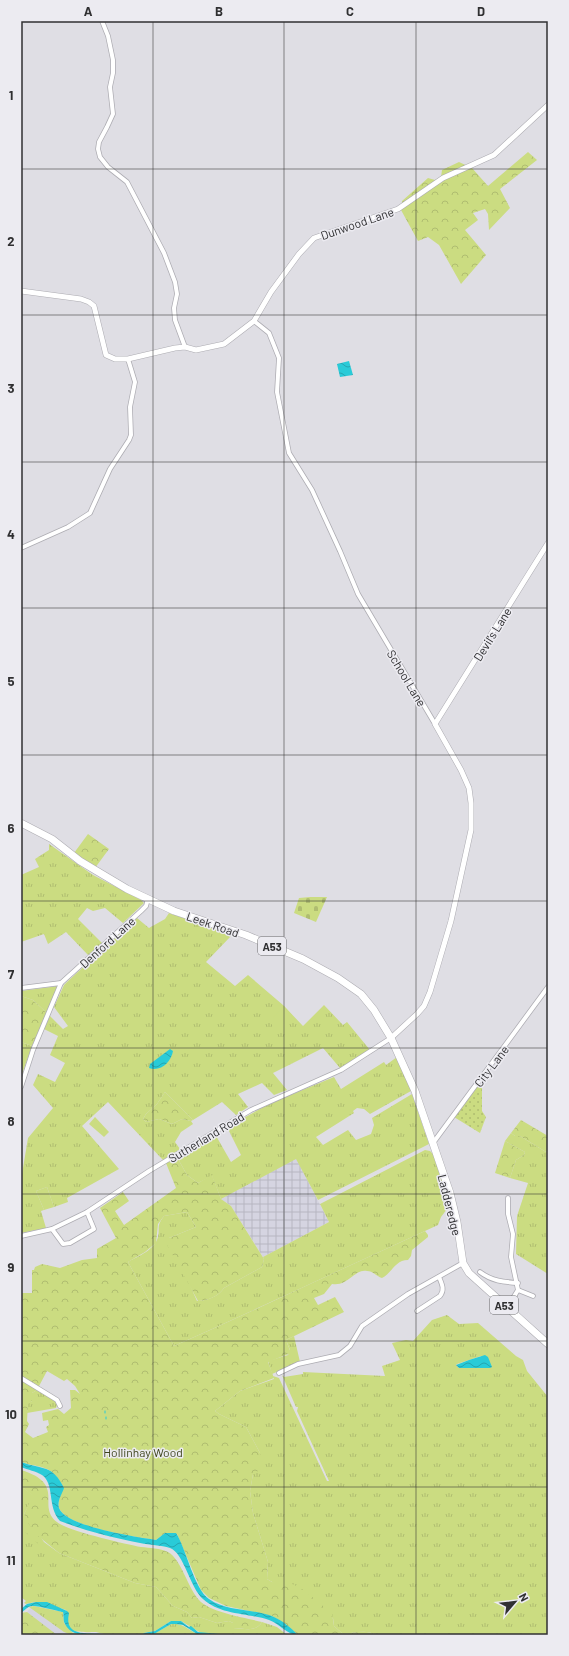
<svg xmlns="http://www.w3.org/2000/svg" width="569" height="1656" font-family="Barlow,sans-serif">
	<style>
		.built { fill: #d5d4e1 }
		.industrial { fill: url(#industrial-grid) }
		.grass { fill: url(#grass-tufts); fill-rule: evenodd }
		.forest { fill: url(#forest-crowns) }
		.cemetery { fill: url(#cemetery-stones) }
		.park { fill: url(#park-dots) }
		.pitch { fill: #cbdc81 }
		.water { fill: url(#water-waves) }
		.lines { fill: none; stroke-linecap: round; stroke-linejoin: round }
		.stream { stroke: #29cbd8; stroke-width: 1 }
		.minor-casing { stroke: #adacb2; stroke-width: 5.5 }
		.tertiary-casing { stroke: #adacb2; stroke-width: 6 }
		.trunk-casing { stroke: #adacb2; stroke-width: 8 }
		.minor { stroke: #fff; stroke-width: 4 }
		.tertiary { stroke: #fff; stroke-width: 5 }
		.trunk { stroke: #fff; stroke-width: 7 }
		.grid { fill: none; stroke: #303032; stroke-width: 1; stroke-opacity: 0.55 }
		.labels { text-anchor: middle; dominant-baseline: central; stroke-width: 3; stroke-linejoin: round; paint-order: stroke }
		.shield { fill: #ecebf1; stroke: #68686b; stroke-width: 1 }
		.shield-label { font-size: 11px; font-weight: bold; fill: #303032 }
		.street-label { font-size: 12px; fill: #303032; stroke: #ecebf1 }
		.park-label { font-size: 12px; fill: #3e451c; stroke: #ecebf1 }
		.neatline { fill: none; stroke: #303032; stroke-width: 1.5 }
		.grid-label { font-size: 13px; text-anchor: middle; font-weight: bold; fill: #303032 }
	</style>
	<defs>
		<pattern id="industrial-grid" width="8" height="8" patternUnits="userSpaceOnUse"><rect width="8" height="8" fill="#d5d4e1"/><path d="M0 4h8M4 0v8" fill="none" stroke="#b7b6c2"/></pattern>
		<pattern id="grass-tufts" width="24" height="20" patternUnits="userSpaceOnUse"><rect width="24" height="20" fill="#cbdc81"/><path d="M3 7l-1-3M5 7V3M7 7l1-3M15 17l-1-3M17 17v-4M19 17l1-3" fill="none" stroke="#afbd70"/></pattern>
		<pattern id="forest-crowns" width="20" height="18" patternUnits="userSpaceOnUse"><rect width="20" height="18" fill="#cbdc81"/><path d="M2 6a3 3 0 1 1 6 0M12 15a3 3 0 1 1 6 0" fill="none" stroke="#afbd70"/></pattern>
		<pattern id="cemetery-stones" width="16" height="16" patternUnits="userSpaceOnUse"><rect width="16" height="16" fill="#cbdc81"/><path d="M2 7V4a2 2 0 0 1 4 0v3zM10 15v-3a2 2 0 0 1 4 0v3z" fill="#afbd70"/></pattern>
		<pattern id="park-dots" width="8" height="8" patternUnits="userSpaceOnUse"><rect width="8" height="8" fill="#cbdc81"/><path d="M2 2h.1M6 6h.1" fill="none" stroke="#afbd70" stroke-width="1.8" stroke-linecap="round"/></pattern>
		<pattern id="water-waves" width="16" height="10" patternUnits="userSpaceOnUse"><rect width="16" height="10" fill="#29cbd8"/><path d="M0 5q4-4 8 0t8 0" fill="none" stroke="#24a5b0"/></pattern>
	</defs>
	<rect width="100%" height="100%" fill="#dfdee4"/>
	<polygon class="built" points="31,1607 50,1622 72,1635 57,1635 50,1631 27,1612"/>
	<polygon class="industrial" points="296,1158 329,1222 263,1257 231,1206 221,1199"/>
	<g class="grass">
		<polygon points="49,844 93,875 141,900 144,903 123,923 105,908 93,911 87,908 78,919 102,943 88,955 66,932 48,944 44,934 21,942 21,875 39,867 35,859 49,850"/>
		<polygon points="169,913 232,935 206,962 235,986 248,975 283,1005 303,1026 324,1005 343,1025 347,1022 370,1050 340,1068 323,1048 273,1073 287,1090 274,1095 262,1083 238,1094 248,1107 236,1115 222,1102 193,1120 165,1092 157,1104 146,1114 143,1119 146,1122 159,1119 172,1124 182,1119 191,1121 193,1124 181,1132 175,1142 180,1149 163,1160 108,1102 82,1126 119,1169 67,1198 68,1202 54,1207 47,1187 36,1191 44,1210 41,1211 46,1228 21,1233 21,1180 28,1138 53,1108 33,1085 38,1074 55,1082 65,1063 50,1055 58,1036 44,1029 50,1016 63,1029 68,1026 54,1007 64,985 68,981 137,918 149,928 165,919"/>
		<polygon points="58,986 47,1013 33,1000 21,996 21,991"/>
		<polygon points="21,1042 32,1046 21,1077"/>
		<polygon points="397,1057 411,1091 370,1114 364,1109 357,1108 353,1111 354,1113 316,1137 323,1145 348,1130 356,1140 371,1134 374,1125 372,1118 412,1094 429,1144 318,1200 296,1159 221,1199 212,1176 198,1183 187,1175 177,1157 215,1134 231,1162 241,1155 227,1127 271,1103 334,1077 341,1089 384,1062 386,1065"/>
		<polygon points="511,1133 515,1136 520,1136 546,1152 548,1151 548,1274 516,1254 517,1216 528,1183 510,1178 516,1160 524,1155 525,1152 505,1141"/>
		<path d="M425,1150L430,1151L433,1154L450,1205L441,1217L438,1225C350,1265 262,1307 174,1346L128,1262C138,1256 155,1250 158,1237C160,1226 156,1227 164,1216L187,1212L196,1227L169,1238L197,1301C207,1301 219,1296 224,1288L262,1267L264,1259L263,1257L329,1222L320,1204Z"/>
		<path d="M447,1315L459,1324L478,1323L516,1356L523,1360L527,1371L548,1397V1635H376C367,1629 353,1633 343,1634L334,1626L333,1618L267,1579L268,1562L253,1513L250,1491L253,1474L260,1453L246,1427L219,1414L215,1411L240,1391L274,1379L273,1376L279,1378L327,1481H329L297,1411L298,1407H296L282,1375L284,1377L303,1374V1372L385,1376L382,1366L400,1360L392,1343L406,1340L413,1341L432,1320ZM481,1356L490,1368H459L456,1365L457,1364Z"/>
		<polygon points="294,1336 300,1362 272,1374 268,1361 288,1355 290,1350 286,1340"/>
		<polygon points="37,1390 55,1400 57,1405 56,1408 27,1413 28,1403 32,1401 32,1393"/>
		<path d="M21,1486L34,1496L24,1514L44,1542L59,1553L135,1583L156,1587L173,1606L187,1612L192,1618L199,1617L217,1623L229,1621L233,1623V1628C244,1628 255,1633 262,1622L277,1627L287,1635H230L201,1633L181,1621H171L155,1631L144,1633L142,1635C131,1635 119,1636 108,1635C104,1634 100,1633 96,1632C85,1632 60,1635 68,1615L66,1610C52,1606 41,1599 26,1604L24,1603L26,1601L21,1597Z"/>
		<polygon points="34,1606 63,1612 64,1623 73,1633 81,1635 72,1635 64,1632 29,1607"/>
		<path d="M171,1624C184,1622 190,1633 202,1635H149L159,1631Z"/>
	</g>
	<g class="forest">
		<polygon points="528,152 537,160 500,189 510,208 489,230 488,214 485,209 473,213 478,220 465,230 486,255 461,284 439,245 428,237 418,241 401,210 402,201 428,178 435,180 441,177 442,170 459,162 472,168 488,186"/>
		<polygon points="88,834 109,849 95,868 74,853"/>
		<polygon points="21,996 33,1000 47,1013 32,1046 21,1042"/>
		<polygon points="165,1092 193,1120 191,1121 182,1119 172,1124 159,1119 146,1122 143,1119 146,1114 157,1104"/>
		<polygon points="521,1120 548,1136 548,1151 546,1152 520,1136 515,1136 511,1133"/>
		<polygon points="505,1141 525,1152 524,1155 516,1160 510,1178 495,1173"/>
		<path d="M177,1157L187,1175L198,1183L212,1175L221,1199L231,1206L264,1259L262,1267L224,1288C219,1296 207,1301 198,1301L166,1243L169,1238L196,1227L187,1212L164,1216L158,1224L156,1243L145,1252L128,1262L174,1346C258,1309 341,1269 425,1231L428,1235V1237L412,1250L411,1256L408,1260C395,1260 392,1273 382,1278C376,1276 373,1271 367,1271C354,1269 348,1287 332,1284L324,1294L314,1298L318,1305L335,1297L344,1312L286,1340L291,1353L268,1362L274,1378L240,1391L215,1411L219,1414L246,1427L260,1453L261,1462L258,1471L253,1474L250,1491L253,1513L268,1562L267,1579L272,1582L292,1584L301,1588L332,1613L334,1626L343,1634C353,1633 367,1629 376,1635H298L284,1623L272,1616L226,1606L209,1598L201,1590L177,1534L165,1533L156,1540C136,1537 71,1528 60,1510C56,1503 62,1493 63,1486C50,1464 43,1469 21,1462V1379L37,1390L32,1393V1401L28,1404L27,1421L29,1424L25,1432L33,1438L48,1432L46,1427L49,1425L48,1420L43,1421L42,1413L58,1409L64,1414L71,1408L70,1390H75L80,1394L75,1386L67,1379L64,1381L47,1371L38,1388L21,1376V1293H32V1270H34L35,1267L42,1264L60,1268L82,1260L97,1258V1249L116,1238L100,1208L123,1192L129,1201L115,1211L124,1225L176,1188L166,1163Z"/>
		<path d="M21,1470C67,1484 36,1506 57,1522C68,1531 125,1544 141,1547C150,1548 160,1548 168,1552C181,1559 188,1588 199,1600C209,1612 246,1618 262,1622C255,1633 244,1628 233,1628V1623L229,1621L217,1623L199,1617L192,1618L187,1612L173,1606L156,1587L135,1583L59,1553L38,1536L29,1524L24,1514L33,1496L21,1486Z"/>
		<polygon points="23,1516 41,1541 57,1554 44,1549 23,1530"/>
		<polygon points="27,1612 57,1635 21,1635 21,1613"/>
	</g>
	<polygon class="cemetery" points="310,897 327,897 316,922 294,913 299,898"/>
	<polygon class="park" points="477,1086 482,1088 482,1111 486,1117 480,1133 454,1117"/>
	<g class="pitch">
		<polygon points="284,1006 292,1015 277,1030 272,1025 272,1019"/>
		<polygon points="95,1117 109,1132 104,1137 89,1124"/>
		<polygon points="47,1187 54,1207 44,1210 36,1191"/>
	</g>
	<g class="water">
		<polygon points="349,361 353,375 340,377 337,364"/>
		<path d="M170,1049L173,1051C171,1062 161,1072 149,1068L150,1064Z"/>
		<polygon points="485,1355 488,1357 492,1367 490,1368 459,1368 456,1365 469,1360"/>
		<path d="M21,1462C43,1470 52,1464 64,1488C62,1494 57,1501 59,1508C66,1527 138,1537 156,1540L165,1533H176C186,1548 194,1589 209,1599C227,1612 253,1608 274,1617C283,1621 291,1628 298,1635C287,1635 280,1624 269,1620C248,1613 220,1615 203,1599C190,1588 184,1553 170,1548C161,1545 150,1545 140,1543C114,1538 86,1531 60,1521C47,1507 55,1484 42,1475C36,1471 28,1470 21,1467Z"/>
		<path d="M36,1602H47L67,1611L69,1613C63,1640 92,1631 108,1635C95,1635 72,1639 65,1624C63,1621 64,1616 63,1612C58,1611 36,1605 32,1606C28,1606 24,1611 21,1613V1609L27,1604Z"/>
		<polygon points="171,1621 181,1621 189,1627 191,1626 198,1632 230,1635 197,1634 183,1625 176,1624 171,1624 154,1634 142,1635 144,1633 155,1631"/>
	</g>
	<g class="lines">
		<g class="stream">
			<polyline points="105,1411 105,1413"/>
			<polyline points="106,1417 106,1419"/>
		</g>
		<defs>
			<g id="minor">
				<polyline points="102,21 108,36 113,60 113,73 110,87 113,114 107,127 99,142 98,149 100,157 108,167 127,182 164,253 175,282 177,294 174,308 175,320 185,347"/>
				<polyline points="254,321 269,333 279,358 277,392 289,453 312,490 340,551 358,594 435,724"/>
				<polyline points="21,548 68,527 90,513 110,469 129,440 131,435 130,407 135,382 128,359"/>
				<polyline points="21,988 61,983"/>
				<polyline points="21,1087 33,1050 61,983 141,911 146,906 148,899"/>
				<polyline points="433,1143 548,987"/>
				<polyline points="52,1229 63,1244 70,1243 94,1229 87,1212"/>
				<polyline points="21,1236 52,1229 87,1212 149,1171 251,1110 341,1070 391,1038"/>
				<path d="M480,1272C492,1281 503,1282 518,1283"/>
				<polyline points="518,1290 533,1296"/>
				<polyline points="507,1308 518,1290 511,1257 513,1234 508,1214 508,1198"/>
				<path d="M417,1311L440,1296C445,1290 442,1284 439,1277"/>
				<polyline points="279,1373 298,1364 339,1355 350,1346 362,1326 408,1294 463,1263"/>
				<polyline points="21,1378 57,1400 60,1406"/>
			</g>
			<g id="tertiary">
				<polyline points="21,291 81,299 89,302 94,306 106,355 115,359 128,359 175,348 185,347 196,350 224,344 254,321 271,292 299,254 314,238 398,209 443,178 494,155 548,105"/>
				<polyline points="391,1038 417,1014 424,1006 430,992 451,921 471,830 471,803 469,788 461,770 435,724 548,543"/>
			</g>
			<polyline id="trunk" points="21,823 52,839 80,861 127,889 174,911 246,935 303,959 338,978 361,994 374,1010 391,1038 415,1091 450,1193 457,1222 463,1263 469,1273 489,1291 548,1344"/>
		</defs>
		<use href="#minor" class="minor-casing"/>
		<use href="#tertiary" class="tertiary-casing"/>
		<use href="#trunk" class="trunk-casing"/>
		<use href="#minor" class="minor"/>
		<use href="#tertiary" class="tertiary"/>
		<use href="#trunk" class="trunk"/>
	</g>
	<path class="grid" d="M153,21V1635M284,21V1635M416,21V1635M21,169H548M21,315H548M21,462H548M21,608H548M21,755H548M21,901H548M21,1048H548M21,1194H548M21,1341H548M21,1487H548"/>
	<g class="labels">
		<g class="shield">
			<rect x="258" y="937" width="28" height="18" rx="3"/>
			<rect x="490" y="1296" width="28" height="18" rx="3"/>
		</g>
		<g class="shield-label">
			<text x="272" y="946">A53</text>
			<text x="504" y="1305">A53</text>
		</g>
		<g class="street-label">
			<text transform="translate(357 223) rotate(-19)">Dunwood Lane</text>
			<text transform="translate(492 634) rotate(-58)">Devil's Lane</text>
			<text transform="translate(407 678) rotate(59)">School Lane</text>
			<text transform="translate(213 924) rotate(19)">Leek Road</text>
			<text transform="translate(107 942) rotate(-42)">Denford Lane</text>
			<text transform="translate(491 1066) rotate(-53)">City Lane</text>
			<text transform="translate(206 1137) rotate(-31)">Sutherland Road</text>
			<text transform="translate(450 1205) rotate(76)">Ladderedge</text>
		</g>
		<g class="park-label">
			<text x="143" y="1452">Hollinhay Wood</text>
		</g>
	</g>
	<rect width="569" height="1656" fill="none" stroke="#ecebf1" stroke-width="44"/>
	<g transform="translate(515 1602) rotate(62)" stroke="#ecebf1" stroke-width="3" paint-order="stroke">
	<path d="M0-3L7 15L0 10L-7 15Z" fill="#303032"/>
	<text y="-6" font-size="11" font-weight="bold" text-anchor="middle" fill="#303032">N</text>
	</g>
	<rect x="22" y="22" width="525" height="1612" class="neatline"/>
	<g class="grid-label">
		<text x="88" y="16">A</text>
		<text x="219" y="16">B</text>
		<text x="350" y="16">C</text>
		<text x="481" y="16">D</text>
		<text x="11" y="100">1</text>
		<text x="11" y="246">2</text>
		<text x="11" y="393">3</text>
		<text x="11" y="539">4</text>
		<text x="11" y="686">5</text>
		<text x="11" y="833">6</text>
		<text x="11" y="979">7</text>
		<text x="11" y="1126">8</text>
		<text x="11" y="1272">9</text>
		<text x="11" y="1419">10</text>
		<text x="11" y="1565">11</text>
	</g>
</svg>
